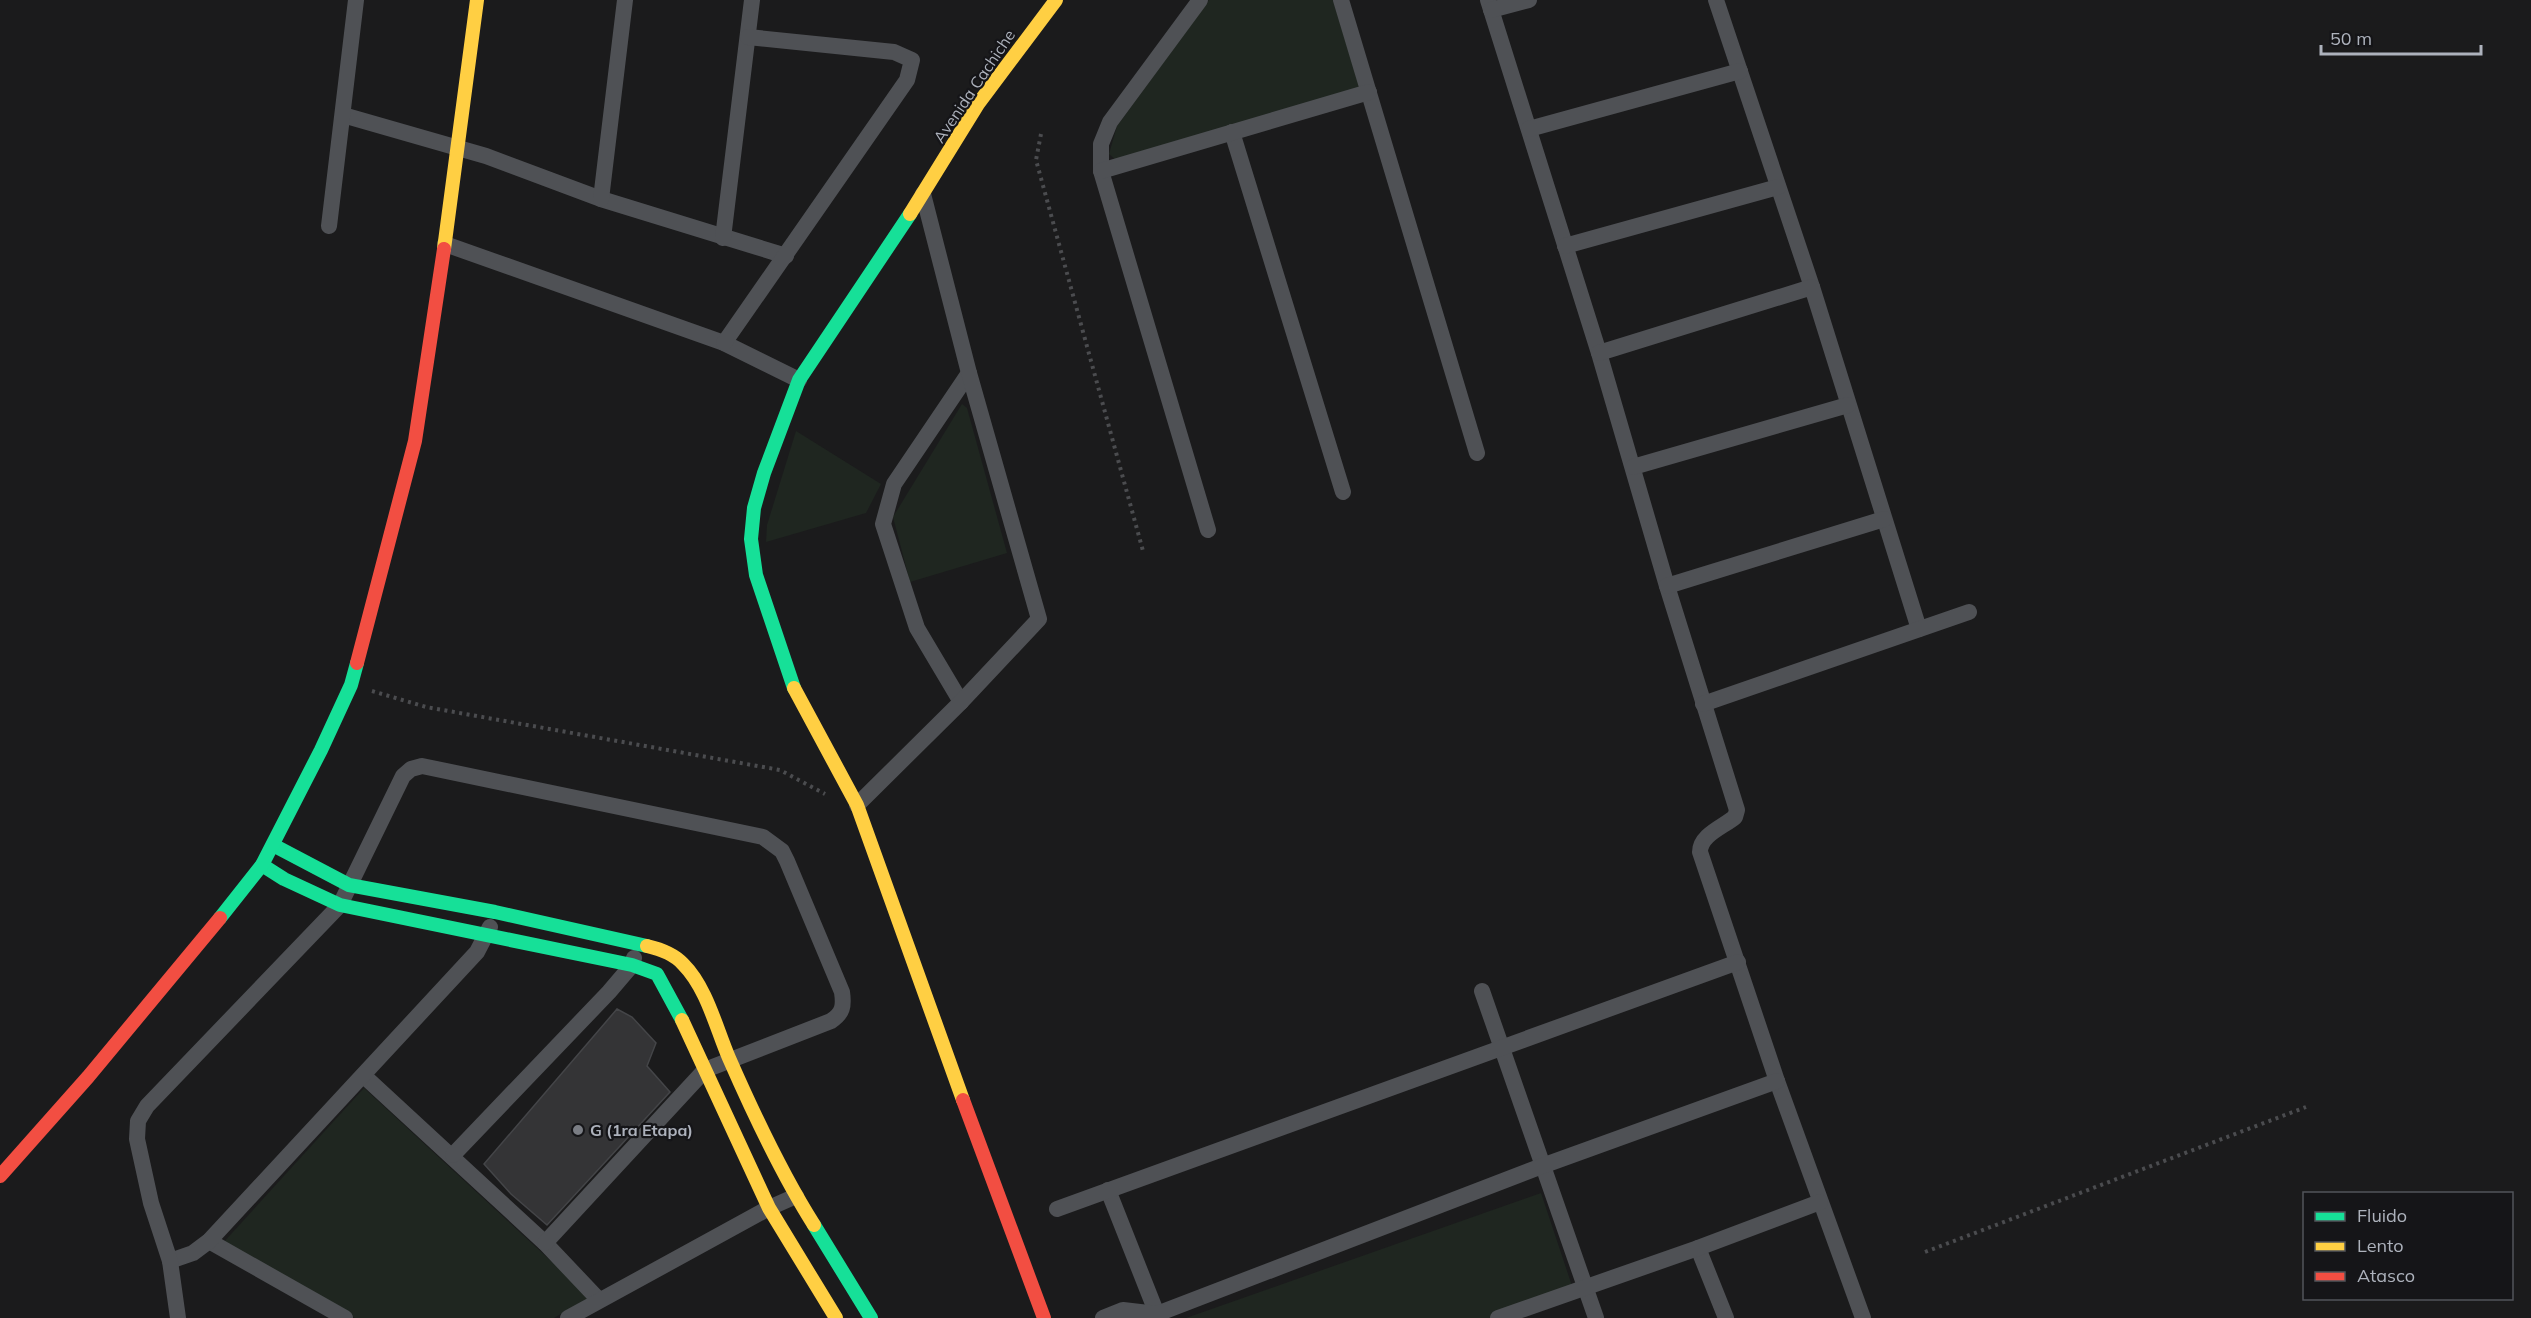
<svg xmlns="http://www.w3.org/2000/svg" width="2531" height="1318" font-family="Mulish,sans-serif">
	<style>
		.green { fill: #1f2620 }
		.building { fill: #343436; stroke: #444548; stroke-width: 1.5 }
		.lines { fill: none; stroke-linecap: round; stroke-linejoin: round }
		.path { stroke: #4b4c4f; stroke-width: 4; stroke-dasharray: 3 4.5; stroke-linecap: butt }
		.street { stroke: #4f5155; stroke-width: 16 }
		.fast { stroke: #16e098; stroke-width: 14 }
		.slow { stroke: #ffcf43; stroke-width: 14 }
		.jam { stroke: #f24e42; stroke-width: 14 }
		.poi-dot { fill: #7a7d84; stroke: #151518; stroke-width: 2 }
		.labels { text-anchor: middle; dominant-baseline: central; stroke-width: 4.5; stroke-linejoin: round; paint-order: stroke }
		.street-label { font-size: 16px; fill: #adb2bc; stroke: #151518 }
		.poi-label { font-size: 16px; font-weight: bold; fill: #adb2bc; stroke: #151518; text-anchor: start }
	</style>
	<rect width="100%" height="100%" fill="#1b1b1c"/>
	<g class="green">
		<polygon points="1209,0 1333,0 1359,85 1356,91 1118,162 1109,154 1117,126"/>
		<polygon points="962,404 967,408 1007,553 910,582 893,517"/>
		<polygon points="796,431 881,484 866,513 766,542 767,525"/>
		<polygon points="364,1088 590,1297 554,1318 355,1318 222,1244"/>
		<polygon points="1541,1193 1576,1298 1517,1318 1186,1318"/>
	</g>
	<polygon class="building" points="617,1009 632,1017 656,1043 647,1066 670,1092 547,1225 511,1194 484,1164"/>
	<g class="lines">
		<g class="path">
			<polyline points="1041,134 1036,160 1143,551"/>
			<polyline points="372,691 426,707 780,770 825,794"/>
			<polyline points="1925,1252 2306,1107"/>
		</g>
		<g class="street">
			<polyline points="1200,0 1110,122 1101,144 1101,171 1208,530"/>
			<polyline points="1341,0 1477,453"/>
			<path d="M1488,0L1599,353L1667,586L1737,810L1735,817C1723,827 1700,835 1700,852L1777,1081L1863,1318"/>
			<polyline points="1716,0 1812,287"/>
			<polyline points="1491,10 1529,0"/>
			<polyline points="343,115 486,156 601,199 786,256"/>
			<polyline points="1529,129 1740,71"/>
			<polyline points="1232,132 1343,492"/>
			<polyline points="1101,171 1369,92"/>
			<polyline points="601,199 625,0"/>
			<polyline points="329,226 356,0"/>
			<polyline points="723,238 752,0"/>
			<polyline points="445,244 724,343 799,380"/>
			<polyline points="1565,246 1778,187"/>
			<polyline points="724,343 907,80 912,60 894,52 748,37"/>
			<polyline points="1599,353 1812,287 1919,629"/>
			<polyline points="1633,467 1848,405"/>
			<polyline points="1667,586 1884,519"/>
			<polyline points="961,702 917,628 883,524 894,484 969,373"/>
			<polyline points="1703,704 1969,612"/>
			<polyline points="857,805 961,702 1039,619 969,373 923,194"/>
			<polyline points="1482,991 1596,1318"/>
			<polyline points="364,1076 545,1243 599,1300"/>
			<polyline points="453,1155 609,992 632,965 634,958"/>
			<polyline points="1108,1190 1157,1314 1161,1318"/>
			<polyline points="1057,1209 1738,962"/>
			<polyline points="209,1241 345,1318"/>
			<polyline points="1698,1248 1726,1318"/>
			<polyline points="170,1261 193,1253 209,1241 477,952 490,927"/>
			<path d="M178,1318L170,1261L151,1203L137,1139L138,1121L147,1106L340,905L403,776L411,769L422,766L763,837L782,851L787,861L842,992C844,1006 843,1013 831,1021L705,1070L545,1243"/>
			<polyline points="568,1318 769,1208 796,1196"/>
			<polyline points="1103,1318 1123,1310 1157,1314 1542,1166 1777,1081"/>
			<polyline points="1498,1318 1698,1248 1820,1202"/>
		</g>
		<g class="fast">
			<polyline points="794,688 756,575 751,539 754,508 764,473 799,380 910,214"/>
			<polyline points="273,845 349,885 495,912 647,946"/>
			<polyline points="262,865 284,879 340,905 632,965 657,974 682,1020"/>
			<polyline points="220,918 262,865 321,750 351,685 357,663"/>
			<polyline points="814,1225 871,1318"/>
		</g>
		<g class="slow">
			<polyline points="910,214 978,104 1056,0"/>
			<polyline points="444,249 477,0"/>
			<polyline points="794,688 857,805 963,1100"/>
			<path d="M647,946C660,949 674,954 683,964C707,988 716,1028 729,1058C754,1115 781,1173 814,1225"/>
			<polyline points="682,1020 769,1208 836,1318"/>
		</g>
		<g class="jam">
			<polyline points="357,663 415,441 444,249"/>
			<polyline points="963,1100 1044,1318"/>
			<polyline points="0,1176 88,1077 220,918"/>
		</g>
	</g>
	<circle class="poi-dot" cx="578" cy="1130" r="6"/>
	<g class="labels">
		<g class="street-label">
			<text transform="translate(974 86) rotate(-56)">Avenida Cachiche</text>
		</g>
		<g class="poi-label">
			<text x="590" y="1130">G (1ra Etapa)</text>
		</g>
	</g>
	<rect x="2303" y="1192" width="210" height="108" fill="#151518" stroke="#52545a" stroke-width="1.5"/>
	<rect x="2315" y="1212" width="30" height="9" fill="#16e098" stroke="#52545a" stroke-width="1.5"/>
	<text x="2357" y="1222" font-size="18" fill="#adb2bc">Fluido</text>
	<rect x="2315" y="1242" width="30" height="9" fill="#ffcf43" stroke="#52545a" stroke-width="1.5"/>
	<text x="2357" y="1252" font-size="18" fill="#adb2bc">Lento</text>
	<rect x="2315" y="1272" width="30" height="9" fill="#f24e42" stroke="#52545a" stroke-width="1.5"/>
	<text x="2357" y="1282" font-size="18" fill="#adb2bc">Atasco</text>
	<path d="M2321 45v9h160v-9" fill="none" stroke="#adb2bc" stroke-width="3"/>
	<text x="2330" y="45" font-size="18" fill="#adb2bc" stroke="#151518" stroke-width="4.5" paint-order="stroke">50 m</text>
</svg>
